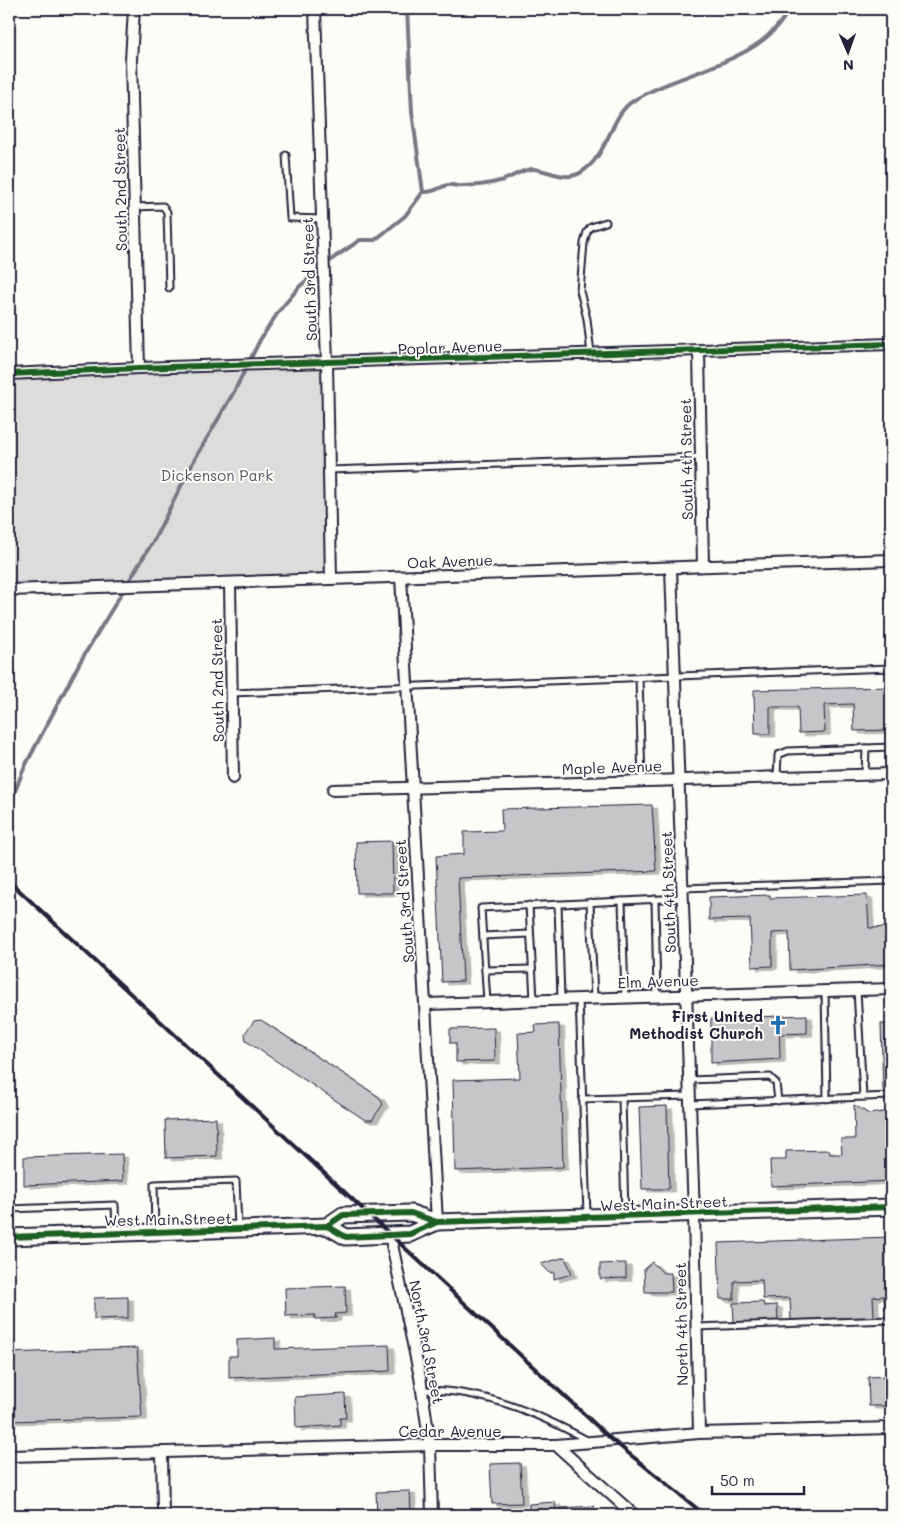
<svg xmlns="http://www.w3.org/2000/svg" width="900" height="1524" font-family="Mali,sans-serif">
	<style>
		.green { fill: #dddcdb; stroke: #807f8b }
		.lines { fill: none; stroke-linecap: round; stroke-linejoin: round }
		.stream { stroke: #787885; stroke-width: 4 }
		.building { fill: #c6c6c8; stroke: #22223b; filter: url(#shadow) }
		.service-casing { stroke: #22223b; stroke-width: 9 }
		.minor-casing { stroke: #22223b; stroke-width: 14 }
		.primary-casing { stroke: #22223b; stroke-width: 19 }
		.service { stroke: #fdfcf7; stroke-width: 5 }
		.minor { stroke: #fdfcf7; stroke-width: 10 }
		.primary { stroke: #fdfcf7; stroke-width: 15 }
		.rail { stroke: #22223b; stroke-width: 4 }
		.cycleway-casing { stroke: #fdfcf7; stroke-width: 9 }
		.cycleway { stroke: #1b5e20; stroke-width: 6 }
		.labels { text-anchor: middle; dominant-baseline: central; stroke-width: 4; stroke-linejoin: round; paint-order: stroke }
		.street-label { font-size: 15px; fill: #22223b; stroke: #fdfcf7 }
		.park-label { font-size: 15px; fill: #5a5a6b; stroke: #fdfcf7 }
		.poi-label { font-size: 15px; font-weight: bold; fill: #22223b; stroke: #fdfcf7; text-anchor: end }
	</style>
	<defs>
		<filter id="shadow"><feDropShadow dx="5.5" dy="3" stdDeviation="0" flood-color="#0004"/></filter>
	</defs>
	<rect width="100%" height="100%" fill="#fdfcf7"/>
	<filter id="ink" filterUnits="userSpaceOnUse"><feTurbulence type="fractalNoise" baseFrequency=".02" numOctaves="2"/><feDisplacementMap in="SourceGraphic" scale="10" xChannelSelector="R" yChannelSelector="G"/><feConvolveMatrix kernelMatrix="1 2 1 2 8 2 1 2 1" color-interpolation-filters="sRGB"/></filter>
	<g filter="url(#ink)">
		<polygon class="green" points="327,363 331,579 9,590 9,375"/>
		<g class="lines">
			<g class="stream">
				<path d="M423,192C436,193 438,187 448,185C452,184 458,187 463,186C475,186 489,184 500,181C510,179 522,169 532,169C547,169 565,182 580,173C609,156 610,115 633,101C679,71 762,64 789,9"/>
				<polyline points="9,807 24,768 80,662 155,538 192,464 235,390 260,340 279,311 300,286 335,257 360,240 375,240 405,216 423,192 412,112 407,9"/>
			</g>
		</g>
		<g class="building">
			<polygon points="891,687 891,730 854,731 853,704 824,705 825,732 799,733 798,707 770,707 770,734 755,734 754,690"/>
			<polygon points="652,805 656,871 458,878 463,981 442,982 436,856 464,854 464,832 502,831 501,809"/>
			<polygon points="392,841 393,893 357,893 356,842"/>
			<polygon points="770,895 770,898 867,895 869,928 891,927 891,964 790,970 789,932 772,933 772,966 752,967 750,919 709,920 709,897"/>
			<polygon points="807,1015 807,1033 781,1034 781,1016"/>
			<polygon points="779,1016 780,1059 711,1063 711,1019"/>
			<polygon points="261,1020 379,1097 383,1104 372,1120 365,1120 246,1041 245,1033 254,1021"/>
			<polygon points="559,1024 563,1167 455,1171 453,1080 520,1078 518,1033 536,1032 535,1025"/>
			<polygon points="881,1024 891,1024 891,1089 883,1090"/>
			<polygon points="494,1028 495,1061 456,1062 456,1043 450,1043 450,1029"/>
			<polygon points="854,1105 869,1114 891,1111 891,1181 771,1186 770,1160 786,1160 786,1151 829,1150 830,1154 842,1154 841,1139 855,1139"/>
			<polygon points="667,1106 669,1189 642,1189 639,1107"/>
			<polygon points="216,1118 217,1156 166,1158 165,1120"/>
			<polygon points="122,1154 123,1181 24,1185 24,1157"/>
			<polygon points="891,1237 891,1309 885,1309 884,1296 873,1297 874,1317 791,1320 790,1298 763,1299 762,1280 734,1281 734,1299 720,1299 718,1243"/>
			<polygon points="565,1257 572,1274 554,1279 554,1272 550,1273 541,1264"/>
			<polygon points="652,1262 663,1273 671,1273 672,1292 645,1292 644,1269"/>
			<polygon points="626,1263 626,1278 600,1279 600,1264"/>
			<polygon points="345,1286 346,1313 335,1314 336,1318 315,1319 315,1315 286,1316 285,1288"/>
			<polygon points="128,1297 128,1318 94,1319 94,1298"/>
			<polygon points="763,1302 764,1306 777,1305 778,1321 734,1322 733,1303"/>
			<polygon points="275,1338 275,1349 389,1345 390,1371 229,1378 229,1356 237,1356 237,1340"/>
			<polygon points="137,1348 142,1417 9,1421 9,1353"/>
			<polygon points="891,1376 891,1406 869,1406 868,1377"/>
			<polygon points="345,1394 346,1418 340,1418 340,1425 296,1428 295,1397"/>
			<polygon points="520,1463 522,1503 492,1504 490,1464"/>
			<polygon points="410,1491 411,1515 377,1515 376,1492"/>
			<polygon points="555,1502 556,1515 529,1515 529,1504"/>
			<polygon points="594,1506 595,1515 561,1515 560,1508"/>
			<polygon points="515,1512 516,1515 499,1515 499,1513"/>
		</g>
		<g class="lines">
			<defs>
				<g id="service">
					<polyline points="286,155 290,218 321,219"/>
					<polyline points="135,207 163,206 167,212 169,288"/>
					<polyline points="591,354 587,319 580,291 584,243 587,232 591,227 606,222"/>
					<polyline points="329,470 701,457"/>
					<polyline points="639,677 642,781"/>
					<polyline points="232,693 891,668"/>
					<polyline points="865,774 866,748"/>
					<polyline points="777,778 778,755 788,751 891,747"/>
					<polyline points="682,888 891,881"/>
					<polyline points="655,899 657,996"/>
					<polyline points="622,901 625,997"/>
					<polyline points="590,902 594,998"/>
					<polyline points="558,904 561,999"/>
					<polyline points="529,905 534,1000"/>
					<polyline points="483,936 530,934"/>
					<polyline points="485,970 532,969"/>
					<polyline points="857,990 863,1097"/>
					<polyline points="825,991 827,1099"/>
					<polyline points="579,999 587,1214"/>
					<polyline points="487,1002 481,908 682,898"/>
					<polyline points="689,1080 770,1077 776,1083 778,1101"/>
					<polyline points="622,1098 625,1213"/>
					<polyline points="582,1099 689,1096"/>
					<polyline points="689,1104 891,1096"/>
					<polyline points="9,1209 115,1205 116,1232"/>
					<polyline points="155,1231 154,1184 236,1181 238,1227"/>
					<polyline points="697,1327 891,1320"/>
					<path d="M422,1390C481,1389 537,1413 587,1440"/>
				</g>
				<g id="minor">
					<polyline points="134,9 131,60 139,368"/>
					<polyline points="315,9 327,363 331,579"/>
					<polyline points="699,352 703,566"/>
					<polyline points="9,374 139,368 891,344"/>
					<polyline points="671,568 694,1214 699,1433"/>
					<path d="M401,577C412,792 427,1007 437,1222"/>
					<polyline points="230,583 233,778"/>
					<polyline points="9,590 891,560"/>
					<polyline points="333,790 891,774"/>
					<polyline points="427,1004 891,989"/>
					<polyline points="390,1235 420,1377 430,1445 432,1515"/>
					<polyline points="556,1445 634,1515"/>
					<polyline points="162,1452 163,1515"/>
					<polyline points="9,1456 430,1445 556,1445 699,1433 891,1428"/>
				</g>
				<g id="primary">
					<polyline points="327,1226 343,1215 411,1213 437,1222 891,1207"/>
					<polyline points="9,1237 327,1226 346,1237 390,1235 410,1234 437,1222"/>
				</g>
			</defs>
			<use href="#service" class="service-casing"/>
			<use href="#minor" class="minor-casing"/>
			<use href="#primary" class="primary-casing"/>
			<use href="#service" class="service"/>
			<use href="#minor" class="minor"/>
			<use href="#primary" class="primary"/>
			<polyline class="rail" points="9,881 611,1439 705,1515"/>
			<defs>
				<g id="cycleway">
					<polyline points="9,374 139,368 891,344"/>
					<polyline points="327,1226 343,1215 411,1213 437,1222 891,1207"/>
					<polyline points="9,1237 327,1226 346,1237 390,1235 410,1234 437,1222"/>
				</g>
			</defs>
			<use href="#cycleway" class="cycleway-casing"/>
			<use href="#cycleway" class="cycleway"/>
		</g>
	</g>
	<defs>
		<symbol id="church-bare" viewBox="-9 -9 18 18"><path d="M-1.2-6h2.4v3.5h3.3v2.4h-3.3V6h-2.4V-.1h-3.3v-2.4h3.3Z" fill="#1f6fb2" stroke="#fdfcf7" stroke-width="2.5" paint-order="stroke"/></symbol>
	</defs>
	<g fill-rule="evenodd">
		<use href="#church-bare" x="764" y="1011" width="28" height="28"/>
	</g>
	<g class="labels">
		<g class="street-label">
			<text transform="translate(120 189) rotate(-91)">South 2nd Street</text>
			<text transform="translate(309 279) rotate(-92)">South 3rd Street</text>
			<text transform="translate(450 347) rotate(-2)">Poplar Avenue</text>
			<text transform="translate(686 459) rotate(-91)">South 4th Street</text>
			<text transform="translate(450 561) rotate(-2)">Oak Avenue</text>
			<text transform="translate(217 680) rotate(-91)">South 2nd Street</text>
			<text transform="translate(612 767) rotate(-2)">Maple Avenue</text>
			<text transform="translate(668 892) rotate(-92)">South 4th Street</text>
			<text transform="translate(404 901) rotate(-94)">South 3rd Street</text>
			<text transform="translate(658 981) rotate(-2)">Elm Avenue</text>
			<text transform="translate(664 1203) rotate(-2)">West Main Street</text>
			<text transform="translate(168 1219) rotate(-1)">West Main Street</text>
			<text transform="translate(681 1324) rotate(-91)">North 4th Street</text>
			<text transform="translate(427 1342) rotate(79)">North 3rd Street</text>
			<text x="450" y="1431">Cedar Avenue</text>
		</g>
		<g class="park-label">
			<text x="217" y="475">Dickenson Park</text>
		</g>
		<g class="poi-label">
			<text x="763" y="1016">First United<tspan x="763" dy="17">Methodist Church</tspan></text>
		</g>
	</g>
	<rect width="900" height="1524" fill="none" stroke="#fdfcf7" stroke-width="30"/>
	<rect x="15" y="15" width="870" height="1494" fill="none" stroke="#22223b" stroke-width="2" filter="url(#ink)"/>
	<g transform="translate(848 52) rotate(178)" stroke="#fdfcf7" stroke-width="4" paint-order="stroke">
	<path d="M0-4L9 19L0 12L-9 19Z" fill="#22223b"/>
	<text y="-8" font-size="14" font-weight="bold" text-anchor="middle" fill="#22223b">N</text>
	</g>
	<path d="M712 1486v8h92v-8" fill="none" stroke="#22223b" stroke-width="2.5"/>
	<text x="720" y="1486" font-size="15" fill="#22223b" stroke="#fdfcf7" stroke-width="4" paint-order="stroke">50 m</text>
</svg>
